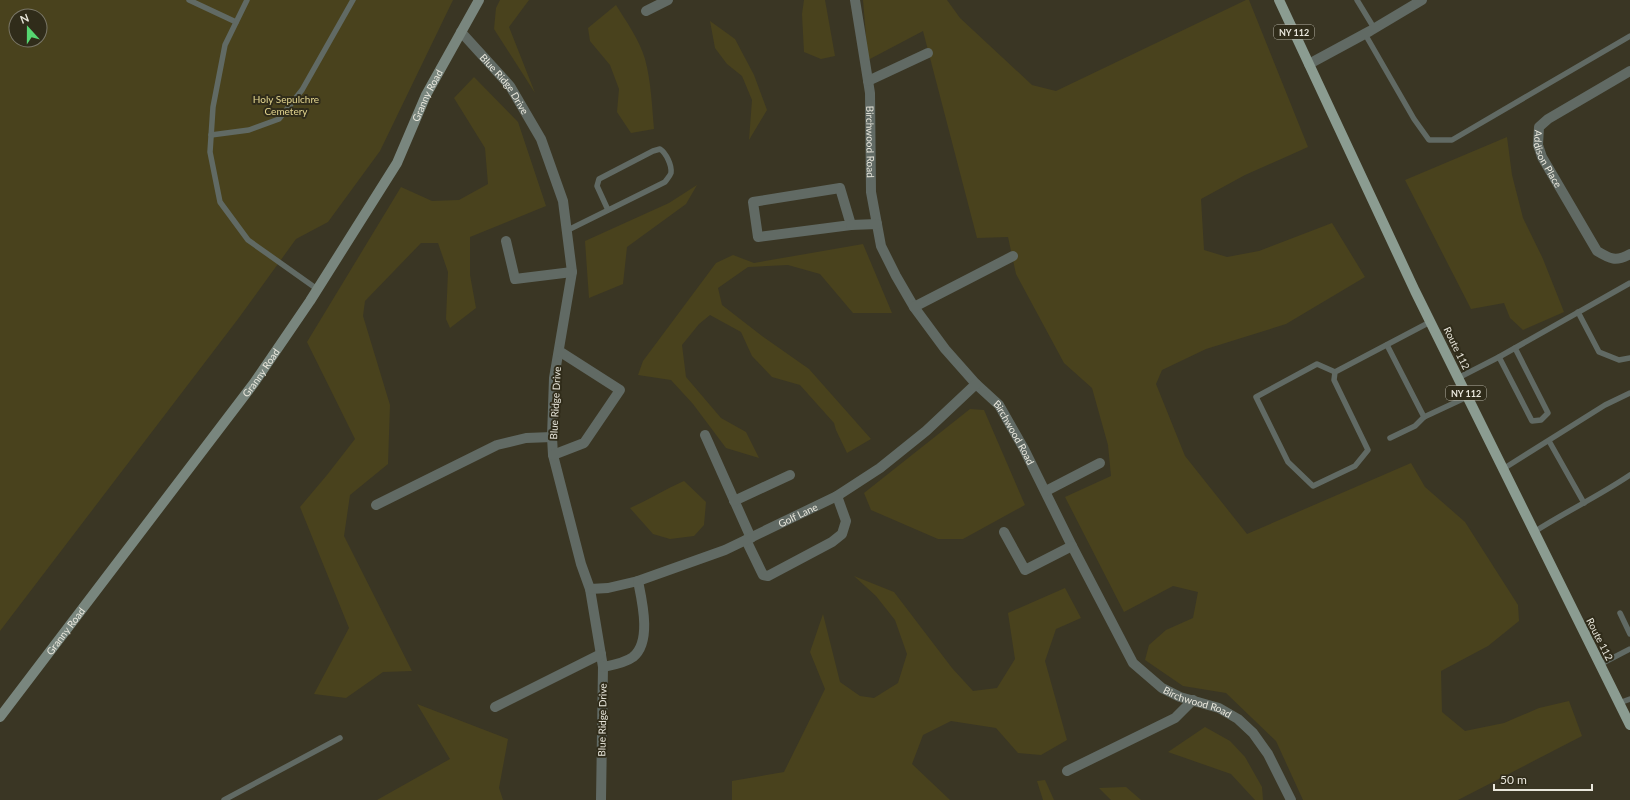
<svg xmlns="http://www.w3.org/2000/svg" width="1630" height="800" font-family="Lato,sans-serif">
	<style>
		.green { fill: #49421d; fill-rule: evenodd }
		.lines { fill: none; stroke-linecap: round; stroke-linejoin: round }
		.lane { stroke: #616a64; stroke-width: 5.5 }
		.street { stroke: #616a64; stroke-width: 10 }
		.secondary { stroke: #79867e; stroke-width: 10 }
		.primary { stroke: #8b9c91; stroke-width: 10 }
		.labels { text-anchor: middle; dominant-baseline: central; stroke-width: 4; stroke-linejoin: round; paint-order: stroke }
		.shield { fill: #302c1a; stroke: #b2afa2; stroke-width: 1 }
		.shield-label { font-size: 9px; font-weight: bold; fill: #e9e7dc }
		.street-label { font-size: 10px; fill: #e9e7dc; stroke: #302c1a }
		.park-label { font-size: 10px; fill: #e4d690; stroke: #302c1a }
	</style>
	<rect width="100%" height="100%" fill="#3a3624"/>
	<g class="green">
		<path d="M0,0H453L380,151L328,222L296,239L238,319L0,631ZM16,16H40V40H16Z"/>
		<polygon points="500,0 529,0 509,27 535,93 494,29 496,8"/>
		<polygon points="804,0 825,0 835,56 821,59 804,52 802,14"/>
		<polygon points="863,0 947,0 960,18 1032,85 1056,91 1246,0 1249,0 1308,147 1245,175 1201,199 1204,250 1227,257 1259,251 1332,223 1365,277 1286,324 1206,349 1162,370 1156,384 1185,456 1247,534 1411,463 1425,487 1465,522 1518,605 1519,621 1488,646 1441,671 1442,712 1465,731 1504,723 1539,708 1569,701 1582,736 1458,800 1303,800 1276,741 1226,693 1183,686 1145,660 1149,645 1166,630 1193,618 1198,592 1173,586 1124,612 1065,497 1111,476 1108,445 1092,388 1064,363 1016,274 1008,237 977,238 923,31 868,60"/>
		<path d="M616,5C626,21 640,41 645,59C651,81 652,106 654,129L631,133L617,112L619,89L610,65L590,41L588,28Z"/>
		<polygon points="710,21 735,39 754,75 767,110 749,140 752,100 742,76 727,64 715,48"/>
		<polygon points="474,77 518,122 546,206 470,237 470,275 476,308 450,328 446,319 448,272 438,243 421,243 365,301 363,316 390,405 388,464 350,495 344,536 412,671 383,672 346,698 314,694 349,628 300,507 327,475 355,439 307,342 401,187 432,201 459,200 488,184 485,148 454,98"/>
		<polygon points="1507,137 1512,175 1523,218 1543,259 1564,312 1523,330 1510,318 1504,303 1471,309 1405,180"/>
		<polygon points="697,185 686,204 627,247 623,284 589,298 585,241 669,203"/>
		<polygon points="863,244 892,313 853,313 820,274 788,265 748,267 718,288 722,305 762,336 809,369 871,439 847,453 836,430 834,423 800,385 772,377 752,356 741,332 710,315 699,324 682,345 686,377 721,418 746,432 759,458 726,448 693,404 671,380 638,375 643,361 716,263 733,255 754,263"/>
		<polygon points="970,409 984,410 1025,505 963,539 938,539 871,510 864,493"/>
		<path d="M684,481L706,502L704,525L694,536L670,539L653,534L630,508C649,500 665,489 684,481Z"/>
		<polygon points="854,576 894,592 952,668 973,691 997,688 1015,659 1008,613 1065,588 1081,618 1056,629 1045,661 1067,740 1041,755 1018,753 996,728 951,721 923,735 912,764 950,800 732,800 732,781 784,772 825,689 810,652 823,614 840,682 860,696 874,698 898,683 907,654 895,620 876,596"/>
		<polygon points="417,704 508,739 499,788 503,800 377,800 450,759"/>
		<polygon points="1205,727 1230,741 1245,757 1262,787 1263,800 1255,800 1231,774 1168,752"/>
		<polygon points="1045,780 1054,800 1043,800 1037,781"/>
		<polygon points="1126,787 1141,800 1111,800 1099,788"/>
	</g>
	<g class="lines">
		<g class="lane">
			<polyline points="189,0 236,22"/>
			<polyline points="247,0 225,45 213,107 210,152 220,202 248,240 317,289"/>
			<polyline points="1357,0 1374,28"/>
			<polyline points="1365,34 1414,119 1429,140 1452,140 1630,36"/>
			<polyline points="211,135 249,130 279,119 302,90 353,0"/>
			<path d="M566,231L665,182C667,179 670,176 671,173C672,165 666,153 660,149L653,151L599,179L597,186L608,210"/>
			<polyline points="1578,312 1599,352 1619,360 1630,358"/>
			<polyline points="1387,345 1424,417 1467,397"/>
			<polyline points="1499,357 1532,421 1541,420 1548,413 1515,348"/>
			<polyline points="1335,372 1334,380 1368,450 1355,466 1313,486 1288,462 1256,397 1317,364 1335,372 1430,322"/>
			<polyline points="1458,378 1499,357 1630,283"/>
			<polyline points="1390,438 1415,426 1424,417"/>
			<polyline points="1549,441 1584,503"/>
			<polyline points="1503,469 1605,405 1630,393"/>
			<path d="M1534,532C1565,512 1599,496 1630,475"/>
			<polyline points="1620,613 1630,634"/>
			<polyline points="1599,665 1630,649"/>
			<polyline points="1619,703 1630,699"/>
			<polyline points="224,800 340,738"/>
		</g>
		<g class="street">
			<path id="s1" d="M855,0L870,93L871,192L881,246L896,276L914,307L945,349L976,384L999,405L1024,449L1072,546L1133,663L1162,688L1180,697L1219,708L1238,719L1253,733L1268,754L1291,800"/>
			<polyline points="646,11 668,0"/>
			<path id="s2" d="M461,32L510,86L541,139L563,201L572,272L554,378L552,437L553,455L581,564L590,589L603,667L601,800"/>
			<polyline points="1309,64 1370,31 1422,0"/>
			<path id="s3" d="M1630,71L1548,119L1539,127L1538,145L1542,157L1597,251C1610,259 1616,262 1630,254"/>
			<polyline points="868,81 928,53"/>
			<polygon points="840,188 851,225 758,237 753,202"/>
			<polyline points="851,225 877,224"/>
			<polyline points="506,241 515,279 572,272"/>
			<polyline points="914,307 1013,256"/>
			<polyline points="705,435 751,538"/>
			<polyline points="553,455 584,443 620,390 559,351"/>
			<polyline points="1046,491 1100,463"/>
			<polyline points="734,501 790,475"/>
			<polyline points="376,505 497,445 526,438 552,437"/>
			<polyline points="1004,532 1025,570 1072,546"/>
			<polyline points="746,540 763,575 768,576 832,542 842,534 846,521 837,496"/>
			<path id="s4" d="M590,589L608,588L638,581L725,550L837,496L880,468L926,431L976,384"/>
			<path d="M603,667C613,665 625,663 633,657C652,642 642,601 638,581"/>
			<polyline points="495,707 601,654"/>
			<polyline points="1067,771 1175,718 1193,700"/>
		</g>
		<path class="secondary" id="s5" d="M0,717L254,383L310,301L397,163L426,95L479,0"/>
		<polyline class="primary" points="1279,0 1415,291 1630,725"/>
	</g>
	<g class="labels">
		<g class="shield">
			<rect x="1274" y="25" width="40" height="14" rx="3"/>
			<rect x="1446" y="386" width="40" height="14" rx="3"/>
		</g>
		<g class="shield-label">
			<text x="1294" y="32">NY 112</text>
			<text x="1466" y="393">NY 112</text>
		</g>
		<g class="street-label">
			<text stroke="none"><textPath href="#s2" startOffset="68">Blue Ridge Drive</textPath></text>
			<text stroke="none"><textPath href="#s5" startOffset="756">Granny Road</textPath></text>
			<text stroke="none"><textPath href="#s1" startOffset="143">Birchwood Road</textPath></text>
			<text stroke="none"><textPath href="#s3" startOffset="141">Addison Place</textPath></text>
			<text transform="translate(1457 348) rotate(64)">Route 112</text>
			<text stroke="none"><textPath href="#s5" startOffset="432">Granny Road</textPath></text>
			<text transform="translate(555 403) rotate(-87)">Blue Ridge Drive</text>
			<text stroke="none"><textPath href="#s1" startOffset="479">Birchwood Road</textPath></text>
			<text stroke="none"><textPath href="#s4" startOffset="222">Golf Lane</textPath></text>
			<text stroke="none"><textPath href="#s5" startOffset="108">Granny Road</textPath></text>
			<text transform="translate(1600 639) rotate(63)">Route 112</text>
			<text stroke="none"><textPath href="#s1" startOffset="815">Birchwood Road</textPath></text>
			<text transform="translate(602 720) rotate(-89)">Blue Ridge Drive</text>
		</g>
		<g class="park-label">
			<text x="286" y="99">Holy Sepulchre<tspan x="286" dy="12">Cemetery</tspan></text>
		</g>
	</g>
	<g transform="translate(28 28) rotate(339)"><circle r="19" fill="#302c1a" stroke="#7a7768"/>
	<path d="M0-3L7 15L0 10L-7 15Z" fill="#56d671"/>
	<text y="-6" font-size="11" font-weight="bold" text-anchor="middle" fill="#e9e7dc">N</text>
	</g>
	<path d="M1494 784v6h98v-6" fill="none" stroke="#e9e7dc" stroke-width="2"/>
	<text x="1500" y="784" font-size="12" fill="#e9e7dc" stroke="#302c1a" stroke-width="3" paint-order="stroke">50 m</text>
</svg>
